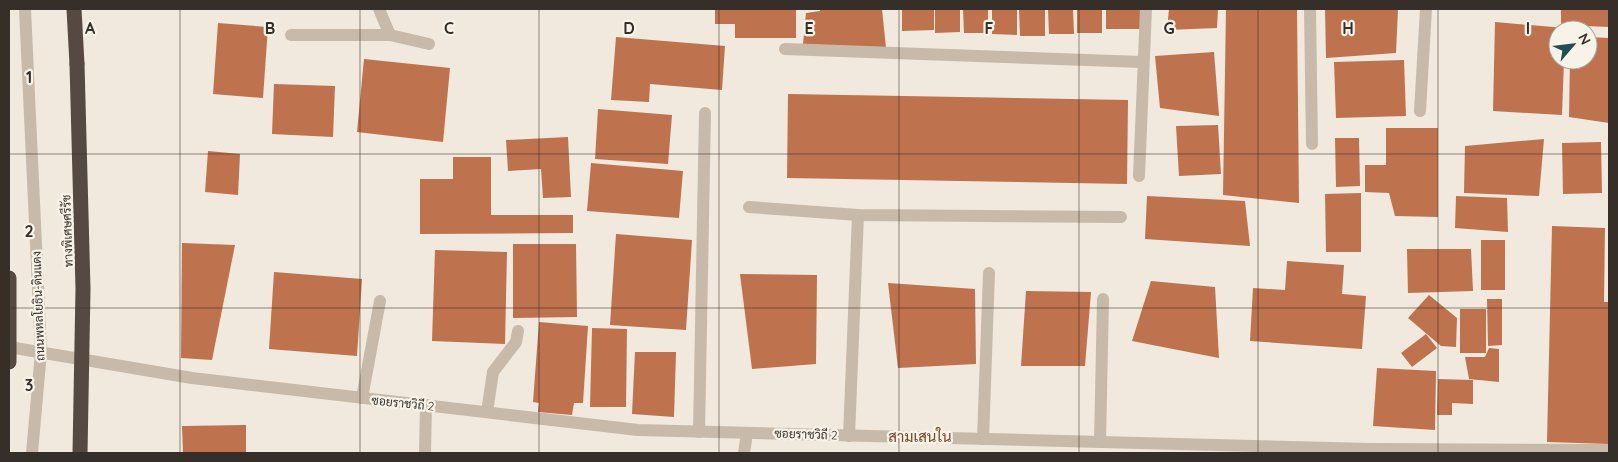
<svg xmlns="http://www.w3.org/2000/svg" width="1618" height="462" font-family="Quicksand,Sarabun,sans-serif">
	<style>
		.building { fill: #be724e }
		.lines { fill: none; stroke-linecap: round; stroke-linejoin: round }
		.minor { stroke: #c8baaa; stroke-width: 12 }
		.tertiary { stroke: #c8baaa; stroke-width: 12 }
		.motorway { stroke: #564941; stroke-width: 15 }
		.motorway-bridge { stroke: #564941; stroke-width: 15 }
		.grid { fill: none; stroke: #362e29; stroke-width: 1; stroke-opacity: 0.55 }
		.labels { text-anchor: middle; dominant-baseline: central; stroke-width: 4.5; stroke-linejoin: round; paint-order: stroke }
		.street-label { font-size: 12px; fill: #362e29; stroke: #f8f3e9 }
		.quarter-label { font-size: 15px; fill: #7f4427; stroke: #f8f3e9 }
		.grid-label { font-size: 16px; text-anchor: middle; font-weight: bold; fill: #362e29; stroke: #f8f3e9; stroke-width: 4.5; stroke-linejoin: round; paint-order: stroke }
	</style>
	<rect width="100%" height="100%" fill="#f1e9dd"/>
	<g class="building">
		<polygon points="715,9 796,9 796,38 735,38 735,24 715,24"/>
		<polygon points="820,9 882,9 886,48 803,44 806,13 820,11"/>
		<polygon points="902,9 934,9 934,30 902,31"/>
		<polygon points="935,9 960,9 960,32 935,33"/>
		<polygon points="963,9 988,9 988,33 964,33"/>
		<polygon points="992,9 1017,9 1017,35 992,34"/>
		<polygon points="1019,9 1045,9 1045,36 1020,36"/>
		<polygon points="1048,9 1073,9 1074,34 1049,34"/>
		<rect x="1077" y="9" width="25" height="24"/>
		<rect x="1106" y="9" width="36" height="20"/>
		<polygon points="1169,9 1218,9 1217,28 1167,30"/>
		<polygon points="1226,9 1297,9 1299,203 1223,195"/>
		<polygon points="1325,9 1398,9 1396,53 1326,58"/>
		<polygon points="1561,9 1609,9 1609,27 1561,25"/>
		<polygon points="1495,22 1565,28 1564,30 1558,30 1558,60 1564,60 1562,115 1493,111"/>
		<polygon points="218,23 268,27 263,98 213,94"/>
		<polygon points="616,37 725,46 722,90 650,84 649,102 611,100"/>
		<polygon points="1588,37 1609,38 1609,123 1569,117 1570,60 1588,60"/>
		<polygon points="1214,52 1219,116 1160,108 1155,56"/>
		<polygon points="364,59 450,68 443,142 357,132"/>
		<polygon points="1404,60 1406,116 1336,118 1334,62"/>
		<polygon points="274,84 335,86 333,137 272,134"/>
		<polygon points="788,94 1128,100 1127,184 787,178"/>
		<polygon points="598,109 672,115 668,164 595,159"/>
		<polygon points="1218,125 1221,174 1179,176 1176,126"/>
		<polygon points="1386,128 1438,128 1438,217 1395,216 1389,193 1365,192 1365,165 1386,165"/>
		<polygon points="568,137 571,197 543,198 541,169 508,171 506,140"/>
		<polygon points="1335,138 1359,138 1360,186 1336,187"/>
		<polygon points="1544,139 1539,196 1464,193 1465,146"/>
		<polygon points="1601,142 1602,193 1563,194 1562,143"/>
		<polygon points="208,151 240,154 238,195 205,192"/>
		<polygon points="453,157 491,157 491,215 573,215 573,233 420,234 420,179 453,179"/>
		<polygon points="591,163 683,171 679,218 587,211"/>
		<polygon points="1361,193 1361,252 1326,252 1325,194"/>
		<polygon points="1147,196 1245,201 1250,246 1145,239"/>
		<polygon points="1456,196 1507,198 1508,232 1455,228"/>
		<polygon points="1552,226 1605,228 1604,302 1609,302 1609,444 1547,442"/>
		<polygon points="616,234 692,240 686,330 610,325"/>
		<rect x="1481" y="240" width="24" height="50"/>
		<polygon points="182,243 235,245 212,360 181,358"/>
		<polygon points="513,244 576,244 577,317 513,318"/>
		<polygon points="1407,249 1471,249 1473,291 1408,293"/>
		<polygon points="435,250 507,252 505,344 432,341"/>
		<polygon points="1287,261 1344,265 1342,294 1366,296 1362,349 1250,341 1253,288 1285,290"/>
		<polygon points="274,272 362,279 357,356 269,349"/>
		<polygon points="740,274 817,275 816,364 752,369"/>
		<polygon points="1151,281 1215,287 1219,358 1132,341"/>
		<polygon points="888,283 975,289 976,364 898,368"/>
		<polygon points="1026,291 1091,292 1085,366 1021,366"/>
		<polygon points="1429,295 1457,318 1456,347 1441,346 1408,318"/>
		<polygon points="1487,299 1502,299 1502,345 1488,346"/>
		<rect x="1460" y="309" width="26" height="44"/>
		<polygon points="539,322 588,326 583,403 574,403 572,415 538,412 539,403 533,402"/>
		<polygon points="592,328 627,329 626,407 590,407"/>
		<polygon points="1426,334 1437,348 1412,367 1401,353"/>
		<polygon points="1489,348 1499,349 1499,382 1469,379 1465,357 1485,357"/>
		<polygon points="635,352 676,352 674,417 632,414"/>
		<polygon points="1377,368 1436,371 1435,430 1373,426"/>
		<polygon points="1438,379 1473,380 1473,404 1452,403 1452,415 1437,415"/>
		<polygon points="246,425 246,453 183,453 182,426"/>
	</g>
	<g class="lines">
		<g class="minor">
			<polyline points="379,9 390,35 429,44"/>
			<polyline points="1310,9 1312,144"/>
			<polyline points="291,35 390,35"/>
			<polyline points="785,49 1142,62"/>
			<polyline points="1420,111 1426,9"/>
			<polyline points="1139,176 1146,9"/>
			<polyline points="749,207 858,215 1121,217"/>
			<polyline points="9,347 192,378 638,430 1371,449 1609,450"/>
			<polyline points="362,398 380,301"/>
			<polyline points="487,412 493,372 516,342 518,331"/>
			<polyline points="699,432 705,113"/>
			<polyline points="849,436 858,215"/>
			<polyline points="983,439 989,273"/>
			<polyline points="1100,442 1103,299"/>
			<polyline points="425,453 426,405"/>
			<polyline points="744,453 747,433"/>
		</g>
		<polyline class="tertiary" points="25,9 41,352 32,453"/>
		<polyline class="motorway" points="74,9 77,64"/>
		<g class="motorway-bridge">
			<polyline points="77,64 83,289 80,453"/>
			<polyline points="9,278 9,362"/>
		</g>
	</g>
	<path class="grid" d="M180,9V453M360,9V453M539,9V453M719,9V453M899,9V453M1079,9V453M1258,9V453M1438,9V453M9,154H1609M9,308H1609"/>
	<g class="labels">
		<g class="street-label">
			<text transform="translate(67 231) rotate(-92)">ทางพิเศษศรีรัช</text>
			<text transform="translate(38 306) rotate(-92)">ถนนพหลโยธิน-ดินแดง</text>
			<text transform="translate(403 403) rotate(6)">ซอยราชวิถี 2</text>
			<text transform="translate(806 434) rotate(2)">ซอยราชวิถี 2</text>
		</g>
		<g class="quarter-label">
			<text x="920" y="436">สามเสนใน</text>
		</g>
	</g>
	<g class="grid-label">
		<text x="90" y="34">A</text>
		<text x="270" y="34">B</text>
		<text x="449" y="34">C</text>
		<text x="629" y="34">D</text>
		<text x="809" y="34">E</text>
		<text x="989" y="34">F</text>
		<text x="1169" y="34">G</text>
		<text x="1348" y="34">H</text>
		<text x="1528" y="34">I</text>
		<text x="29" y="83">1</text>
		<text x="29" y="237">2</text>
		<text x="29" y="391">3</text>
	</g>
	<rect width="1618" height="462" fill="none" stroke="#362e29" stroke-width="20"/>
	<g transform="translate(1573 45) rotate(62)"><circle r="24" fill="#f8f3e9" stroke="#aaa49c"/>
	<path d="M0-4L9 19L0 12L-9 19Z" fill="#214d55"/>
	<text y="-8" font-size="14" font-weight="bold" text-anchor="middle" fill="#362e29">N</text>
	</g>
</svg>
